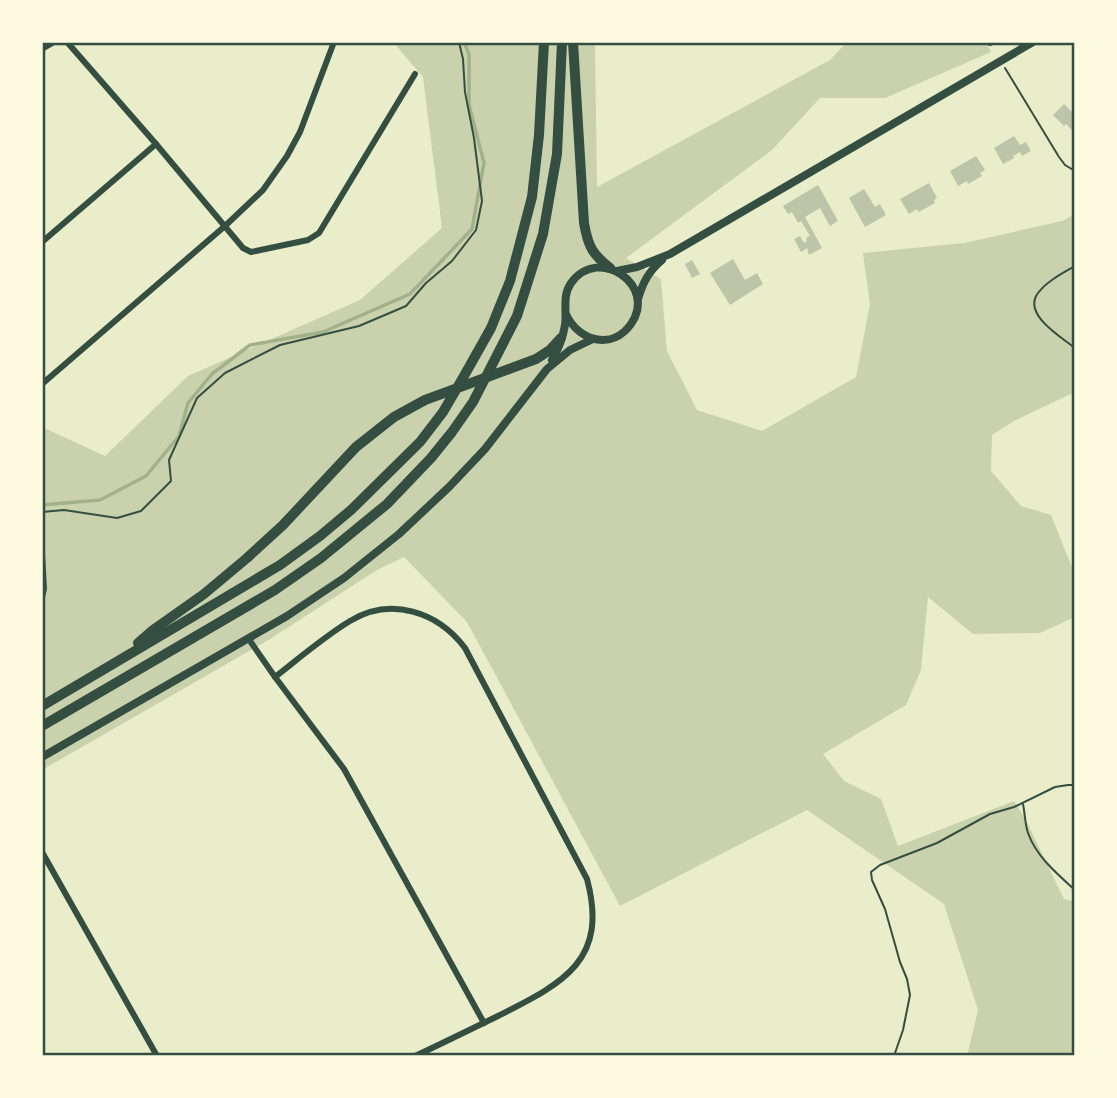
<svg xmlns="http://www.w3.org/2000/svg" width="1117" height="1098" font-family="'Roboto Serif',serif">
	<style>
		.green { fill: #cad2ad }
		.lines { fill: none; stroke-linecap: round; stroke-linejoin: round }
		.stream { stroke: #a3b18a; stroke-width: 3.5 }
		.building { fill: #bcc5a7 }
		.path { stroke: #344e41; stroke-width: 2 }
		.minor { stroke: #344e41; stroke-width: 6 }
		.tertiary { stroke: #344e41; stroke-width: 8 }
		.motorway { stroke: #344e41; stroke-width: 10 }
		.neatline { fill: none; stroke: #344e41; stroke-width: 2.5 }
	</style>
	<rect width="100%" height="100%" fill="#e9edc9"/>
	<polygon class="green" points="393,42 595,42 597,187 830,60 847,42 986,42 991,52 885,98 820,98 772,150 626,258 661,279 667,351 697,410 762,431 856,377 870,304 863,253 964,243 1062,221 1075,214 1075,392 1014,421 992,435 991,471 1021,506 1051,515 1075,575 1075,617 1040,633 973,634 928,597 921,670 906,705 823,754 844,781 881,799 898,846 1014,801 1025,818 1064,899 1075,902 1075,1056 967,1056 978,1010 944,904 807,810 620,906 467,622 404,557 377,570 270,639 42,770 42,427 105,456 188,376 360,300 442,228 423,77"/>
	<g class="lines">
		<polyline class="stream" points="42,505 100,500 146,476 179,436 188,403 212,374 250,345 323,332 410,294 472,229 484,163 469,105 469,54 464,42"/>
	</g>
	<g class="building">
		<polygon points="1064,104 1075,115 1075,133 1066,124 1064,126 1053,115"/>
		<polygon points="1014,136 1020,145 1026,142 1031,151 1022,156 1020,152 1013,156 1014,158 1003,164 994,148"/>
		<polygon points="976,156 985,170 980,173 982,176 968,184 967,181 958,186 950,171"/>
		<polygon points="929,183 937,198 934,200 935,203 919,212 917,209 909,214 900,199"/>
		<polygon points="818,185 838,221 830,226 820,208 805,217 822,248 809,255 807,248 801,252 794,239 800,236 804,243 807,241 806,238 810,236 801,221 798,223 792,212 788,214 783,206"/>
		<polygon points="864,189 875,207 880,204 886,215 865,227 849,198"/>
		<polygon points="733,259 745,280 757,273 763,284 730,305 710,273"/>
		<polygon points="692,260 700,274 692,278 685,264"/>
	</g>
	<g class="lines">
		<g class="path">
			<polyline points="1005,68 1059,157 1065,165 1075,171"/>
			<path d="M1075,266C1063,273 1047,281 1038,293C1022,314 1061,337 1075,348"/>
			<polyline points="42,512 64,510 117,518 141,511 171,481 169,460 197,398 225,373 280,345 359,326 406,306 426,283 452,261 476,230 482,201 474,138 465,92 463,59 459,42"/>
			<path d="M1023,804C1025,814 1025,824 1028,833C1036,856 1057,874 1075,890"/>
			<polyline points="894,1056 903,1030 910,995 907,979 900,962 885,909 872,880 871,872 880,865 937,843 990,814 1014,807 1055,787 1068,785 1075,785"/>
		</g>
		<g class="minor">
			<polyline points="67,42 156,144 243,248 251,252 308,240 319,233 415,74"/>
			<polyline points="990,43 992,42"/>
			<polyline points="42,49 54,42"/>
			<polyline points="42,242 156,144"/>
			<polyline points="42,384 225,226 263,190 287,156 300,132 334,42"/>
			<polyline points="42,553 44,589 42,597"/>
			<path d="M248,638L275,677C298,659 325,636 350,621C391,596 438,612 465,648L587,879C609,961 563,983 498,1016C471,1029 443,1043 415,1056"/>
			<polyline points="275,677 344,769 484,1023"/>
			<polyline points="42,852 157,1056"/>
		</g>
		<g class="tertiary">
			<polyline points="617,271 637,267 670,254 1033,42"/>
			<path d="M638,299C643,282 649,271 662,260"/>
			<path d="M552,360C558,350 563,337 565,325C567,310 562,296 571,283C599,244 658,286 631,324C612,351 578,341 566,314"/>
			<polyline points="42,757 287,616 344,578 399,534 449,487 485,449 547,369 570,350 593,339"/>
		</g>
		<g class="motorway">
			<path d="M573,42L584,223C588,246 592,254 610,268"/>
			<polyline points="138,643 153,630 204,594 247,558 283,525 356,447 394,417 425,400 536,359 550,350 561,338"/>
			<polyline points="42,706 280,565 320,536 351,510 420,442 443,412 464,376 491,328 510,281 532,197 539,135 544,42"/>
			<polyline points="42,726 275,590 321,558 387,504 431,458 452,432 473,402 517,316 543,234 557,154 562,42"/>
		</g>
	</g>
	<rect width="1117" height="1098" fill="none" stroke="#fefae0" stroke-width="88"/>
	<rect x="44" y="44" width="1029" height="1010" class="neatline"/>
</svg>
